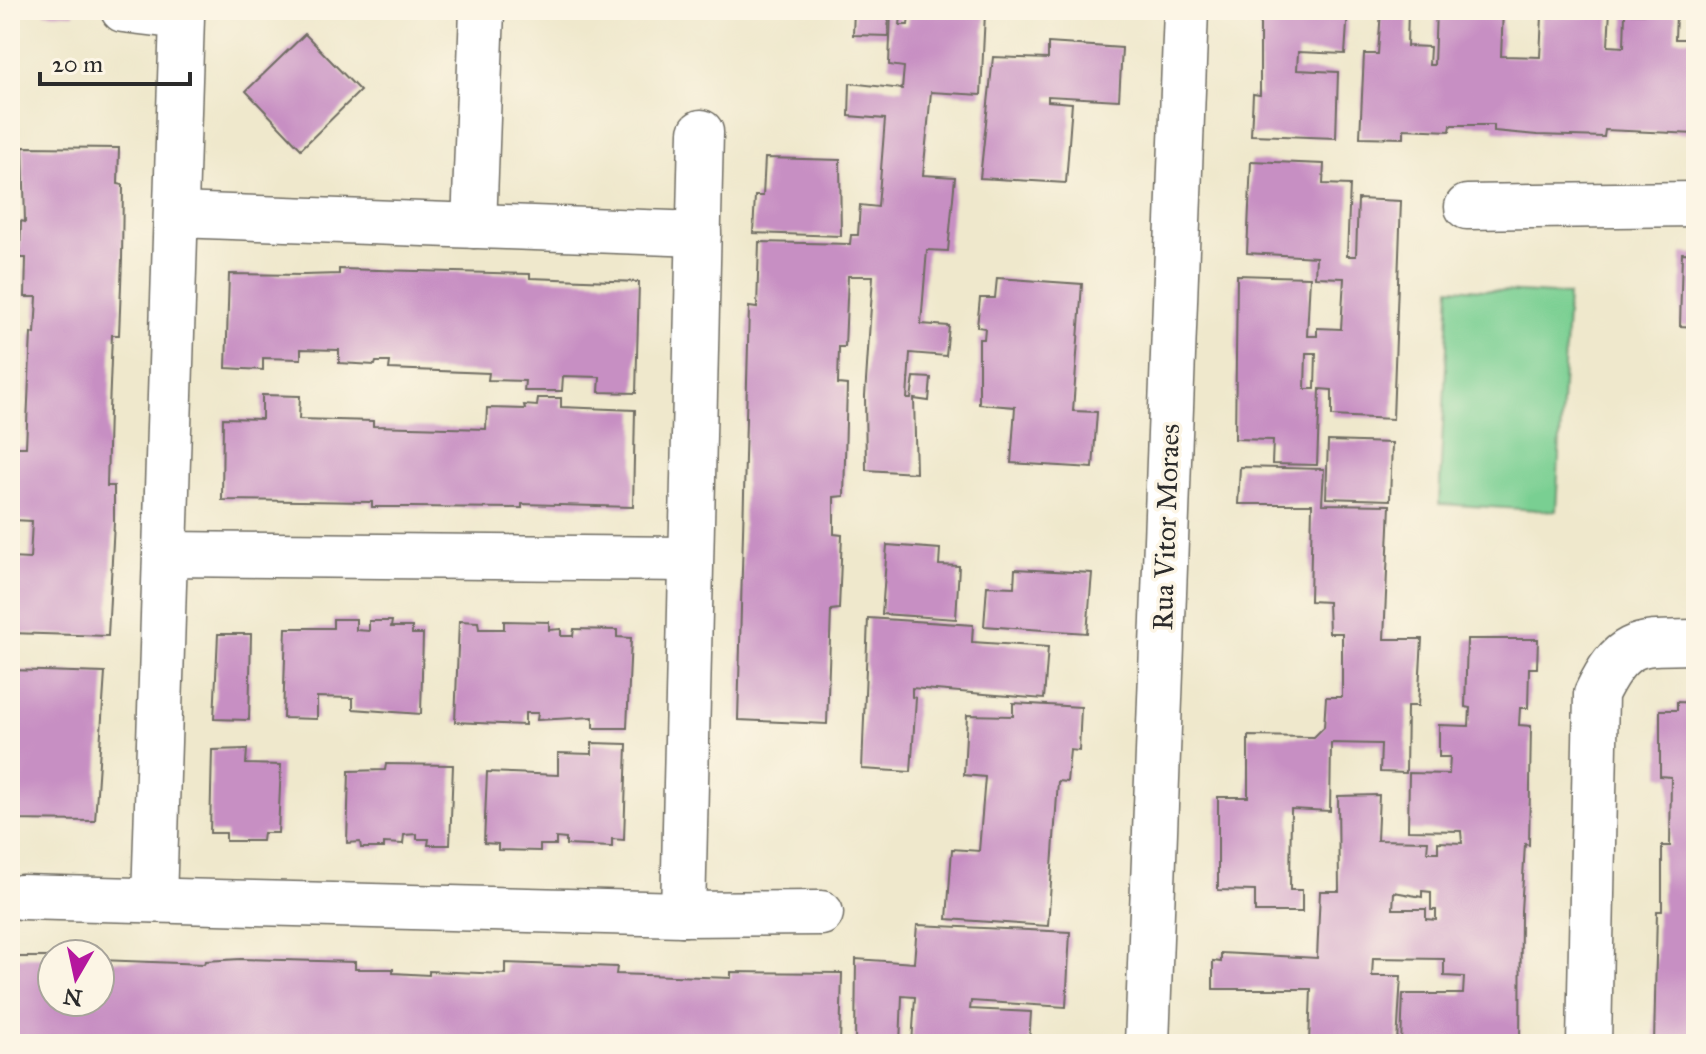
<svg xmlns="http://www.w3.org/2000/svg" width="1706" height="1054" font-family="'IM FELL Great Primer',serif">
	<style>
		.green { fill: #79cf92; stroke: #527d5e; stroke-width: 2 }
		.building { fill: #c78fc3; fill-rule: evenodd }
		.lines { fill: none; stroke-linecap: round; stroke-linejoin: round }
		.minor-casing { stroke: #706d63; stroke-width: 47 }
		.minor { stroke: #fff; stroke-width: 44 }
		.labels { text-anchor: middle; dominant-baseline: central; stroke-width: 7; stroke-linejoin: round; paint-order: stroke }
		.street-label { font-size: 28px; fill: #2b2b2b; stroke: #fcf5e5 }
	</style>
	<rect width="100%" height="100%" fill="#fcf5e5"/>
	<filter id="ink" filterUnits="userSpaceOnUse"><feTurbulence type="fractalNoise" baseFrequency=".0125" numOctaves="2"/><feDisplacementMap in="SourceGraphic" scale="16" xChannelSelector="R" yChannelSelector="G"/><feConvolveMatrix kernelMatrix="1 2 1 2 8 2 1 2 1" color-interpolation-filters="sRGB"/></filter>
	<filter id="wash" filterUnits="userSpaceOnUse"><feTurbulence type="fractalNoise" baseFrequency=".006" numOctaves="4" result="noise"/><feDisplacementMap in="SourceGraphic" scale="32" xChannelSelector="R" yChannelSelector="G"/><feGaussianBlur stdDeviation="1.8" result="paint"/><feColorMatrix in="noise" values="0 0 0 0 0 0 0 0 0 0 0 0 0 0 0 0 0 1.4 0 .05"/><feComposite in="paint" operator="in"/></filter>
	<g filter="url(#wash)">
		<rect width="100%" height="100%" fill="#efe8cc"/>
		<polygon class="green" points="1450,288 1568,295 1556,511 1439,504"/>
		<g id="blocks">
			<g class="building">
				<polygon points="45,10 74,10 74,14 45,13"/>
				<polygon points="236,10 287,10 286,17"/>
				<polygon points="854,10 889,10 888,36 853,35"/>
				<polygon points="891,10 902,10 900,25 908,25 910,10 985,13 981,95 931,92 923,175 955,177 948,251 927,250 921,324 949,326 946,356 910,353 907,399 911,399 914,377 931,378 929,401 914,399 916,473 866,470 865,396 873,276 848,276 845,347 839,347 838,384 847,385 844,496 834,497 834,534 842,535 839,609 831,610 827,724 738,720 749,307 757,308 759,242 850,244 851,235 858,235 860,205 878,207 885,119 849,116 850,83 902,89 904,67 889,65"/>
				<polygon points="1260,10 1348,10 1345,54 1298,52 1297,70 1338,72 1336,138 1251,135 1253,94 1260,95"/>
				<polygon points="1381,10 1408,10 1407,46 1430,47 1429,65 1434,65 1436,10 1503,10 1501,56 1540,57 1542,16 1587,17 1587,10 1610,10 1608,46 1624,47 1625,13 1676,14 1675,39 1692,39 1696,12 1696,134 1605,130 1604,137 1537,135 1494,131 1494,125 1451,125 1450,131 1404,129 1404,138 1360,137 1364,54 1378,54"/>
				<polygon points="305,34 360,91 301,149 246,91"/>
				<polygon points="1048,43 1122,48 1119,100 1048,96 1048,101 1072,103 1066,183 980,178 993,57 1048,59"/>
				<polygon points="23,147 119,148 118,184 123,185 122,260 119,335 112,335 109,410 107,486 114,486 114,522 108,636 10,633 10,558 30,559 32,521 13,520 14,483 10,483 10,447 26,447 31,333 35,334 37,297 25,297 26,258 20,258 21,221 25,222"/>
				<polygon points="765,158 840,160 841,236 753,233 755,196 763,196"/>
				<path d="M1251,161L1324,164L1323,184L1350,185L1347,256H1356L1358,199L1401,201L1393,419L1332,416V390L1320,389L1317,465L1272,464L1273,440L1235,439L1237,275L1310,277L1307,336H1317V328L1341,329L1344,278L1315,277L1316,257L1247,253ZM1306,353H1316L1315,389H1305Z"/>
				<polygon points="1682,253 1696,254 1696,327 1680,326"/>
				<polygon points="339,269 493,273 530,274 530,278 639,282 636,393 599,392 600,377 563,376 562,391 524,391 525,381 488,380 489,373 389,369 390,362 376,362 375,365 339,363 339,350 301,349 301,359 263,358 263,370 226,368 229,274 304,275 339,274"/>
				<polygon points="997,278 1082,284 1073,411 1097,412 1093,468 1011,463 1015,407 979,404 979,339 984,339 985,328 977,327 980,298 995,298"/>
				<polygon points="262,395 300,396 299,419 373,421 373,426 486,429 487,408 525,409 524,405 537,406 538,398 561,398 561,407 635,410 633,507 522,504 522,508 409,507 372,507 372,502 222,500 223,418 262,419"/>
				<polygon points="1328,441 1392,443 1390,500 1326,498"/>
				<polygon points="1240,467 1324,469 1322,504 1390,505 1384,639 1422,639 1418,706 1407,706 1406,773 1380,772 1381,744 1331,743 1330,811 1291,809 1290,890 1302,890 1302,912 1255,912 1255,891 1218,890 1218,797 1248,797 1248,736 1314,737 1324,727 1326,697 1342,697 1342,633 1329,633 1328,602 1310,601 1312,504 1238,504"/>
				<polygon points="887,545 940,549 939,565 959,566 956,619 882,614"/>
				<polygon points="1015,569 1092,573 1087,633 984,626 987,586 1014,587"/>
				<polygon points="868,618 973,625 972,642 1048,647 1044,699 912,688 912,697 916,698 911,772 862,769"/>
				<polygon points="333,619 356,619 356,630 369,631 369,621 392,621 391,627 412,627 412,634 423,634 421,714 353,709 353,698 317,697 317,719 283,718 286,628 333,628"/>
				<polygon points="459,621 478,622 479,629 504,629 504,621 549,622 549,630 561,629 561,636 573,636 574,629 617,630 617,637 631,638 627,728 593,728 593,717 537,720 538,713 525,713 525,725 455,722"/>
				<polygon points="218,634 251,634 249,720 214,719"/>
				<path d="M1467,639H1538L1537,668H1529L1528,708H1520L1519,725L1531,726L1529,845L1525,844L1521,911L1520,1044H1401L1403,994H1463L1464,977L1444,976V959L1373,958L1372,976H1401L1397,1043L1309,1044L1311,989H1213V961L1221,962V953L1317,958L1320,891H1339L1338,796L1379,795L1377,840L1428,841L1427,852H1438V842L1462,843L1461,831L1408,830L1409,773L1449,774L1450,757H1439V725L1469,726L1470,708L1465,707ZM1422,891L1431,892V910H1436V920L1426,919V909H1393L1394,892L1422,897Z"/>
				<polygon points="10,670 105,673 95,821 10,820"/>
				<polygon points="1677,702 1696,703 1696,1044 1654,1044 1657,911 1662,911 1662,846 1670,846 1671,777 1660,776 1660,710 1677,710"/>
				<polygon points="1013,703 1081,707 1079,751 1070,750 1067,782 1058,781 1048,926 947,919 952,849 979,851 985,777 964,775 967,715 1013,716"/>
				<polygon points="592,743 627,744 624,840 612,839 612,847 566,845 566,839 556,838 556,845 540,845 540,851 498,850 498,844 484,843 487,772 558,775 558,753 592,754"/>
				<polygon points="247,749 246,764 281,765 278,833 263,833 262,841 226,841 226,833 210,833 212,750"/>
				<polygon points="386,764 453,765 450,845 428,845 429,839 417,839 417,834 404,835 403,844 384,843 384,848 361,848 360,842 347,843 349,771 385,770"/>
				<polygon points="917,925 1070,932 1066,1007 971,1001 970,1009 1031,1012 1029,1044 912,1044 915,997 902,996 900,1044 855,1044 856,959 914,963"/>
				<polygon points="15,957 52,957 52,1002 100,1002 100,960 204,964 205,961 241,959 355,962 355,969 393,969 393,973 429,975 429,971 505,974 505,963 617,967 616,974 731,978 731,972 842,973 840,1044 277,1044 239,1041 239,1044 13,1044"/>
			</g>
		</g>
	</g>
	<g filter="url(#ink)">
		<use href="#blocks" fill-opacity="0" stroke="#706d63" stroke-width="2"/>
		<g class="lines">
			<defs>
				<g id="minor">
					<polyline points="123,10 182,17 154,900"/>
					<polyline points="1467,207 1696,204"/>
					<polyline points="177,215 699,234"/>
					<polyline points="474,226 482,10"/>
					<polyline points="167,554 689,559"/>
					<polyline points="21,897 683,914 821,913"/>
					<polyline points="683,914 701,132"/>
					<polyline points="1147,1044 1186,10"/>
					<path d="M1589,1044L1596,694C1623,638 1639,643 1696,642"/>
				</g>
			</defs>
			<use href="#minor" class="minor-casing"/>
			<use href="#minor" class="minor"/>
		</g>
	</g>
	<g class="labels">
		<g class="street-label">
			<text transform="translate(1166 527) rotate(-88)">Rua Vitor Moraes</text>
		</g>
	</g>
	<rect width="1706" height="1054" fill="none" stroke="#fcf5e5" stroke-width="40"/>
	<g transform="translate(76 978) rotate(189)"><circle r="38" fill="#fcf5e5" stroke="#a8a49b" stroke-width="2"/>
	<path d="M0-6L14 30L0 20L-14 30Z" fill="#b5179e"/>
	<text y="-12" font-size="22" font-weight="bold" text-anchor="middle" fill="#2b2b2b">N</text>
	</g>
	<path d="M40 72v12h150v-12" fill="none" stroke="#2b2b2b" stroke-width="4"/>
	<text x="52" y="72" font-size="24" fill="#2b2b2b" stroke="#fcf5e5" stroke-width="6" paint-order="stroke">20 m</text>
</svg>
